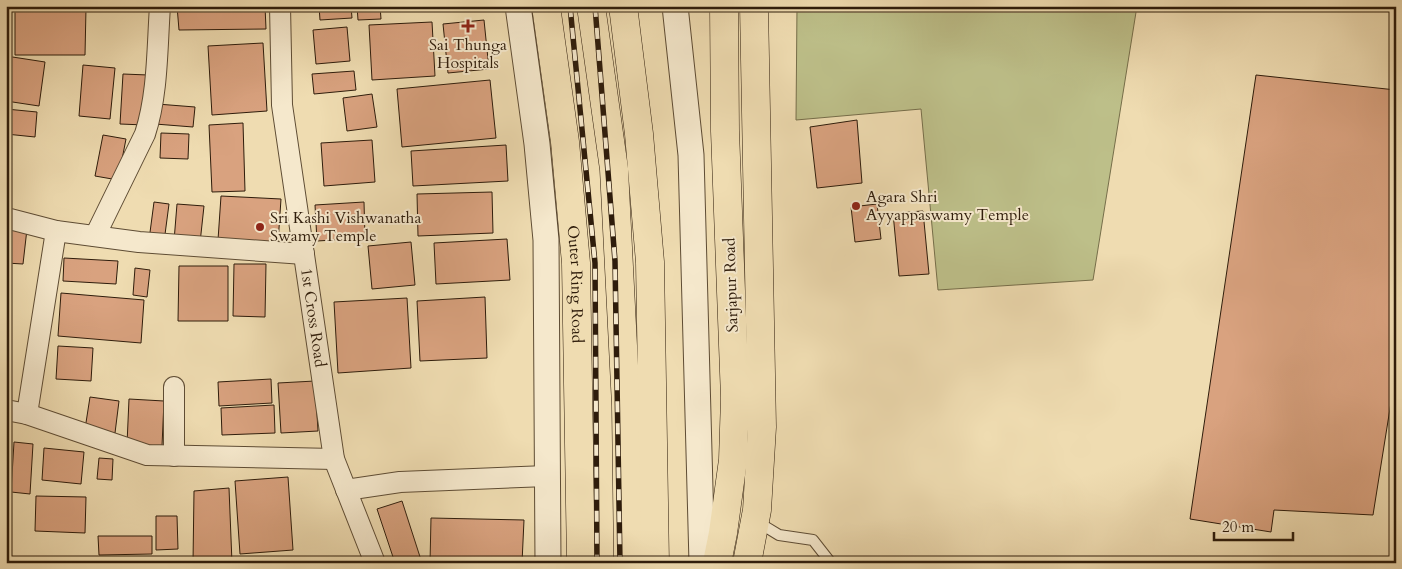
<svg xmlns="http://www.w3.org/2000/svg" width="1402" height="569" font-family="Cardo,serif">
	<style>
		.green { fill: #bdbf89; stroke: #766e4a }
		.building { fill: #d9a27f; stroke: #2e1c0b }
		.lines { fill: none; stroke-linecap: round; stroke-linejoin: round }
		.service-casing { stroke: #5e4c34; stroke-width: 12 }
		.minor-casing { stroke: #5e4c34; stroke-width: 22 }
		.tertiary-casing { stroke: #5e4c34; stroke-width: 27 }
		.primary-casing { stroke: #2e1c0b; stroke-width: 29 }
		.trunk-casing { stroke: #2e1c0b; stroke-width: 29 }
		.service { stroke: #f5e8cc; stroke-width: 10 }
		.minor { stroke: #f5e8cc; stroke-width: 20 }
		.tertiary { stroke: #f5e8cc; stroke-width: 25 }
		.primary { stroke: #efdcb1; stroke-width: 28 }
		.trunk { stroke: #efdcb1; stroke-width: 28 }
		.rail-casing { stroke: #2e1c0b; stroke-width: 5.5 }
		.rail { stroke: #f5e8cc; stroke-width: 4; stroke-dasharray: 11; stroke-linecap: butt }
		.poi-dot { fill: #8f2418; stroke: #f5e8cc; stroke-width: 2 }
		.labels { text-anchor: middle; dominant-baseline: central; stroke-width: 4; stroke-linejoin: round; paint-order: stroke }
		.poi-label { font-size: 16px; fill: #2e1c0b; stroke: #f5e8cc; text-anchor: start }
		.street-label { font-size: 16px; fill: #2e1c0b; stroke: #f5e8cc }
	</style>
	<rect width="100%" height="100%" fill="#efdcb1"/>
	<filter id="stains"><feTurbulence type="fractalNoise" baseFrequency=".004" numOctaves="4"/><feColorMatrix values="0 0 0 0 .2 0 0 0 0 .09 0 0 0 0 .02 0 0 0 .5 -.17"/></filter>
	<radialGradient id="worn" r=".72"><stop offset=".6" stop-color="#630" stop-opacity="0"/><stop offset="1" stop-color="#630" stop-opacity=".3"/></radialGradient>
	<polygon class="green" points="797,6 1137,6 1093,280 938,290 921,109 796,120"/>
	<g class="building">
		<polygon points="177,6 265,6 266,29 179,30"/>
		<polygon points="319,6 351,6 352,18 320,20"/>
		<polygon points="357,6 380,6 381,19 358,20"/>
		<polygon points="15,8 86,8 85,55 15,55"/>
		<polygon points="484,20 489,69 448,73 443,24"/>
		<polygon points="432,22 435,76 372,80 369,25"/>
		<polygon points="347,27 350,61 316,64 313,30"/>
		<polygon points="263,43 267,111 212,115 208,46"/>
		<polygon points="6,56 45,62 39,106 6,101"/>
		<polygon points="83,65 115,68 110,119 79,116"/>
		<polygon points="354,71 356,90 314,94 312,74"/>
		<polygon points="123,74 148,75 145,125 120,124"/>
		<polygon points="1256,75 1396,90 1396,371 1373,515 1274,510 1271,532 1190,519"/>
		<polygon points="490,80 496,138 402,147 397,89"/>
		<polygon points="372,94 377,127 347,131 343,98"/>
		<polygon points="157,104 195,107 193,127 155,124"/>
		<polygon points="6,109 37,112 35,137 6,134"/>
		<polygon points="857,120 862,183 817,188 810,127"/>
		<polygon points="243,123 245,191 212,192 209,125"/>
		<polygon points="161,133 189,134 188,159 160,158"/>
		<polygon points="103,135 126,139 118,180 95,176"/>
		<polygon points="372,140 375,182 324,186 321,143"/>
		<polygon points="506,145 508,181 413,186 411,151"/>
		<polygon points="492,192 493,233 418,236 417,194"/>
		<polygon points="221,196 281,199 278,243 218,240"/>
		<polygon points="154,202 169,204 164,242 149,240"/>
		<polygon points="364,202 365,238 317,241 315,205"/>
		<polygon points="177,204 204,206 200,243 174,241"/>
		<polygon points="877,204 881,239 855,242 851,207"/>
		<polygon points="923,211 929,274 899,276 893,213"/>
		<polygon points="6,227 27,229 23,264 6,263"/>
		<polygon points="507,239 510,280 436,284 434,243"/>
		<polygon points="411,242 415,285 372,289 368,246"/>
		<polygon points="64,258 118,261 116,284 63,281"/>
		<polygon points="234,264 266,264 265,317 233,316"/>
		<polygon points="179,266 228,266 228,321 178,321"/>
		<polygon points="135,268 150,270 147,297 133,295"/>
		<polygon points="61,293 144,300 141,343 58,336"/>
		<polygon points="485,297 487,358 420,361 417,301"/>
		<polygon points="407,298 411,368 338,373 334,302"/>
		<polygon points="58,346 93,348 91,381 56,379"/>
		<polygon points="271,379 272,403 219,406 218,382"/>
		<polygon points="315,381 318,431 281,433 278,383"/>
		<polygon points="90,397 119,401 115,433 85,429"/>
		<polygon points="129,399 164,401 162,446 127,444"/>
		<polygon points="274,405 275,433 222,435 221,408"/>
		<polygon points="6,431 9,432 6,458"/>
		<polygon points="14,442 33,444 30,494 11,492"/>
		<polygon points="44,448 84,452 81,484 42,480"/>
		<polygon points="99,458 113,459 112,480 97,479"/>
		<polygon points="288,477 293,550 240,554 235,481"/>
		<polygon points="229,488 232,563 193,563 194,491"/>
		<polygon points="36,496 86,497 85,533 35,531"/>
		<polygon points="402,501 422,563 395,563 377,509"/>
		<polygon points="156,516 177,516 178,549 156,550"/>
		<polygon points="431,518 524,520 522,563 430,563"/>
		<polygon points="98,536 152,536 152,554 99,555"/>
	</g>
	<g class="lines">
		<defs>
			<polyline id="service" points="756,521 779,535 813,540 831,563"/>
			<g id="minor">
				<path id="s1" d="M280,6L282,105L334,459L375,563"/>
				<polyline points="6,218 56,231 139,242 304,254"/>
				<path d="M95,236L145,134C158,94 157,49 160,6"/>
				<polyline points="6,410 27,414 147,455 334,459"/>
				<polyline points="27,414 56,231"/>
				<polyline points="174,456 174,387"/>
				<polyline points="346,490 400,482 547,476"/>
			</g>
			<g id="tertiary">
				<polyline points="518,6 537,144 546,240 548,563"/>
				<polyline points="675,6 691,155 702,563"/>
			</g>
			<g id="primary">
				<polyline points="591,6 614,169 626,405 628,563"/>
				<polyline points="717,563 723,533 733,460 735,398 725,131 724,6"/>
				<polyline points="747,563 757,510 762,427 754,6"/>
			</g>
			<g id="trunk">
				<path id="s2" d="M546,6L565,142L576,263L581,563"/>
				<polyline points="623,6 639,134 650,262 655,563"/>
			</g>
		</defs>
		<use href="#service" class="service-casing"/>
		<use href="#minor" class="minor-casing"/>
		<use href="#tertiary" class="tertiary-casing"/>
		<use href="#primary" class="primary-casing"/>
		<use href="#trunk" class="trunk-casing"/>
		<use href="#service" class="service"/>
		<use href="#minor" class="minor"/>
		<use href="#tertiary" class="tertiary"/>
		<use href="#primary" class="primary"/>
		<use href="#trunk" class="trunk"/>
		<defs>
			<g id="rail">
				<polyline points="570,6 595,263 597,563"/>
				<polyline points="595,6 615,261 620,563"/>
			</g>
		</defs>
		<use href="#rail" class="rail-casing"/>
		<use href="#rail" class="rail"/>
	</g>
	<g class="poi-dot">
		<path d="M465.5 18.5h5v5h5v5h-5v5h-5v-5h-5v-5h5z"/>
		<circle cx="856" cy="206" r="5"/>
		<circle cx="260" cy="227" r="5"/>
	</g>
	<g class="labels">
		<g class="poi-label">
			<text x="468" y="45" text-anchor="middle">Sai Thunga<tspan x="468" dy="18">Hospitals</tspan></text>
			<text x="866" y="197">Agara Shri<tspan x="866" dy="18">Ayyappaswamy Temple</tspan></text>
			<text x="270" y="218">Sri Kashi Vishwanatha<tspan x="270" dy="18">Swamy Temple</tspan></text>
		</g>
		<g class="street-label">
			<text stroke="none"><textPath href="#s2" startOffset="280">Outer Ring Road</textPath></text>
			<text transform="translate(731 285) rotate(-92)">Sarjapur Road</text>
			<text stroke="none"><textPath href="#s1" startOffset="314">1st Cross Road</textPath></text>
		</g>
	</g>
	<rect width="1402" height="569" fill="none" stroke="#efdcb1" stroke-width="25"/>
	<rect x="8" y="8" width="1387" height="554" fill="none" stroke="#2e1c0b" stroke-width="2.5"/>
	<rect x="12" y="12" width="1377" height="544" fill="none" stroke="#2e1c0b"/>
	<path d="M1214 532v8h79v-8" fill="none" stroke="#2e1c0b" stroke-width="2.5"/>
	<text x="1222" y="532" font-size="15" fill="#2e1c0b" stroke="#f5e8cc" stroke-width="4" paint-order="stroke">20 m</text>
	<rect width="100%" height="100%" filter="url(#stains)"/>
	<rect width="100%" height="100%" fill="url(#worn)"/>
</svg>
